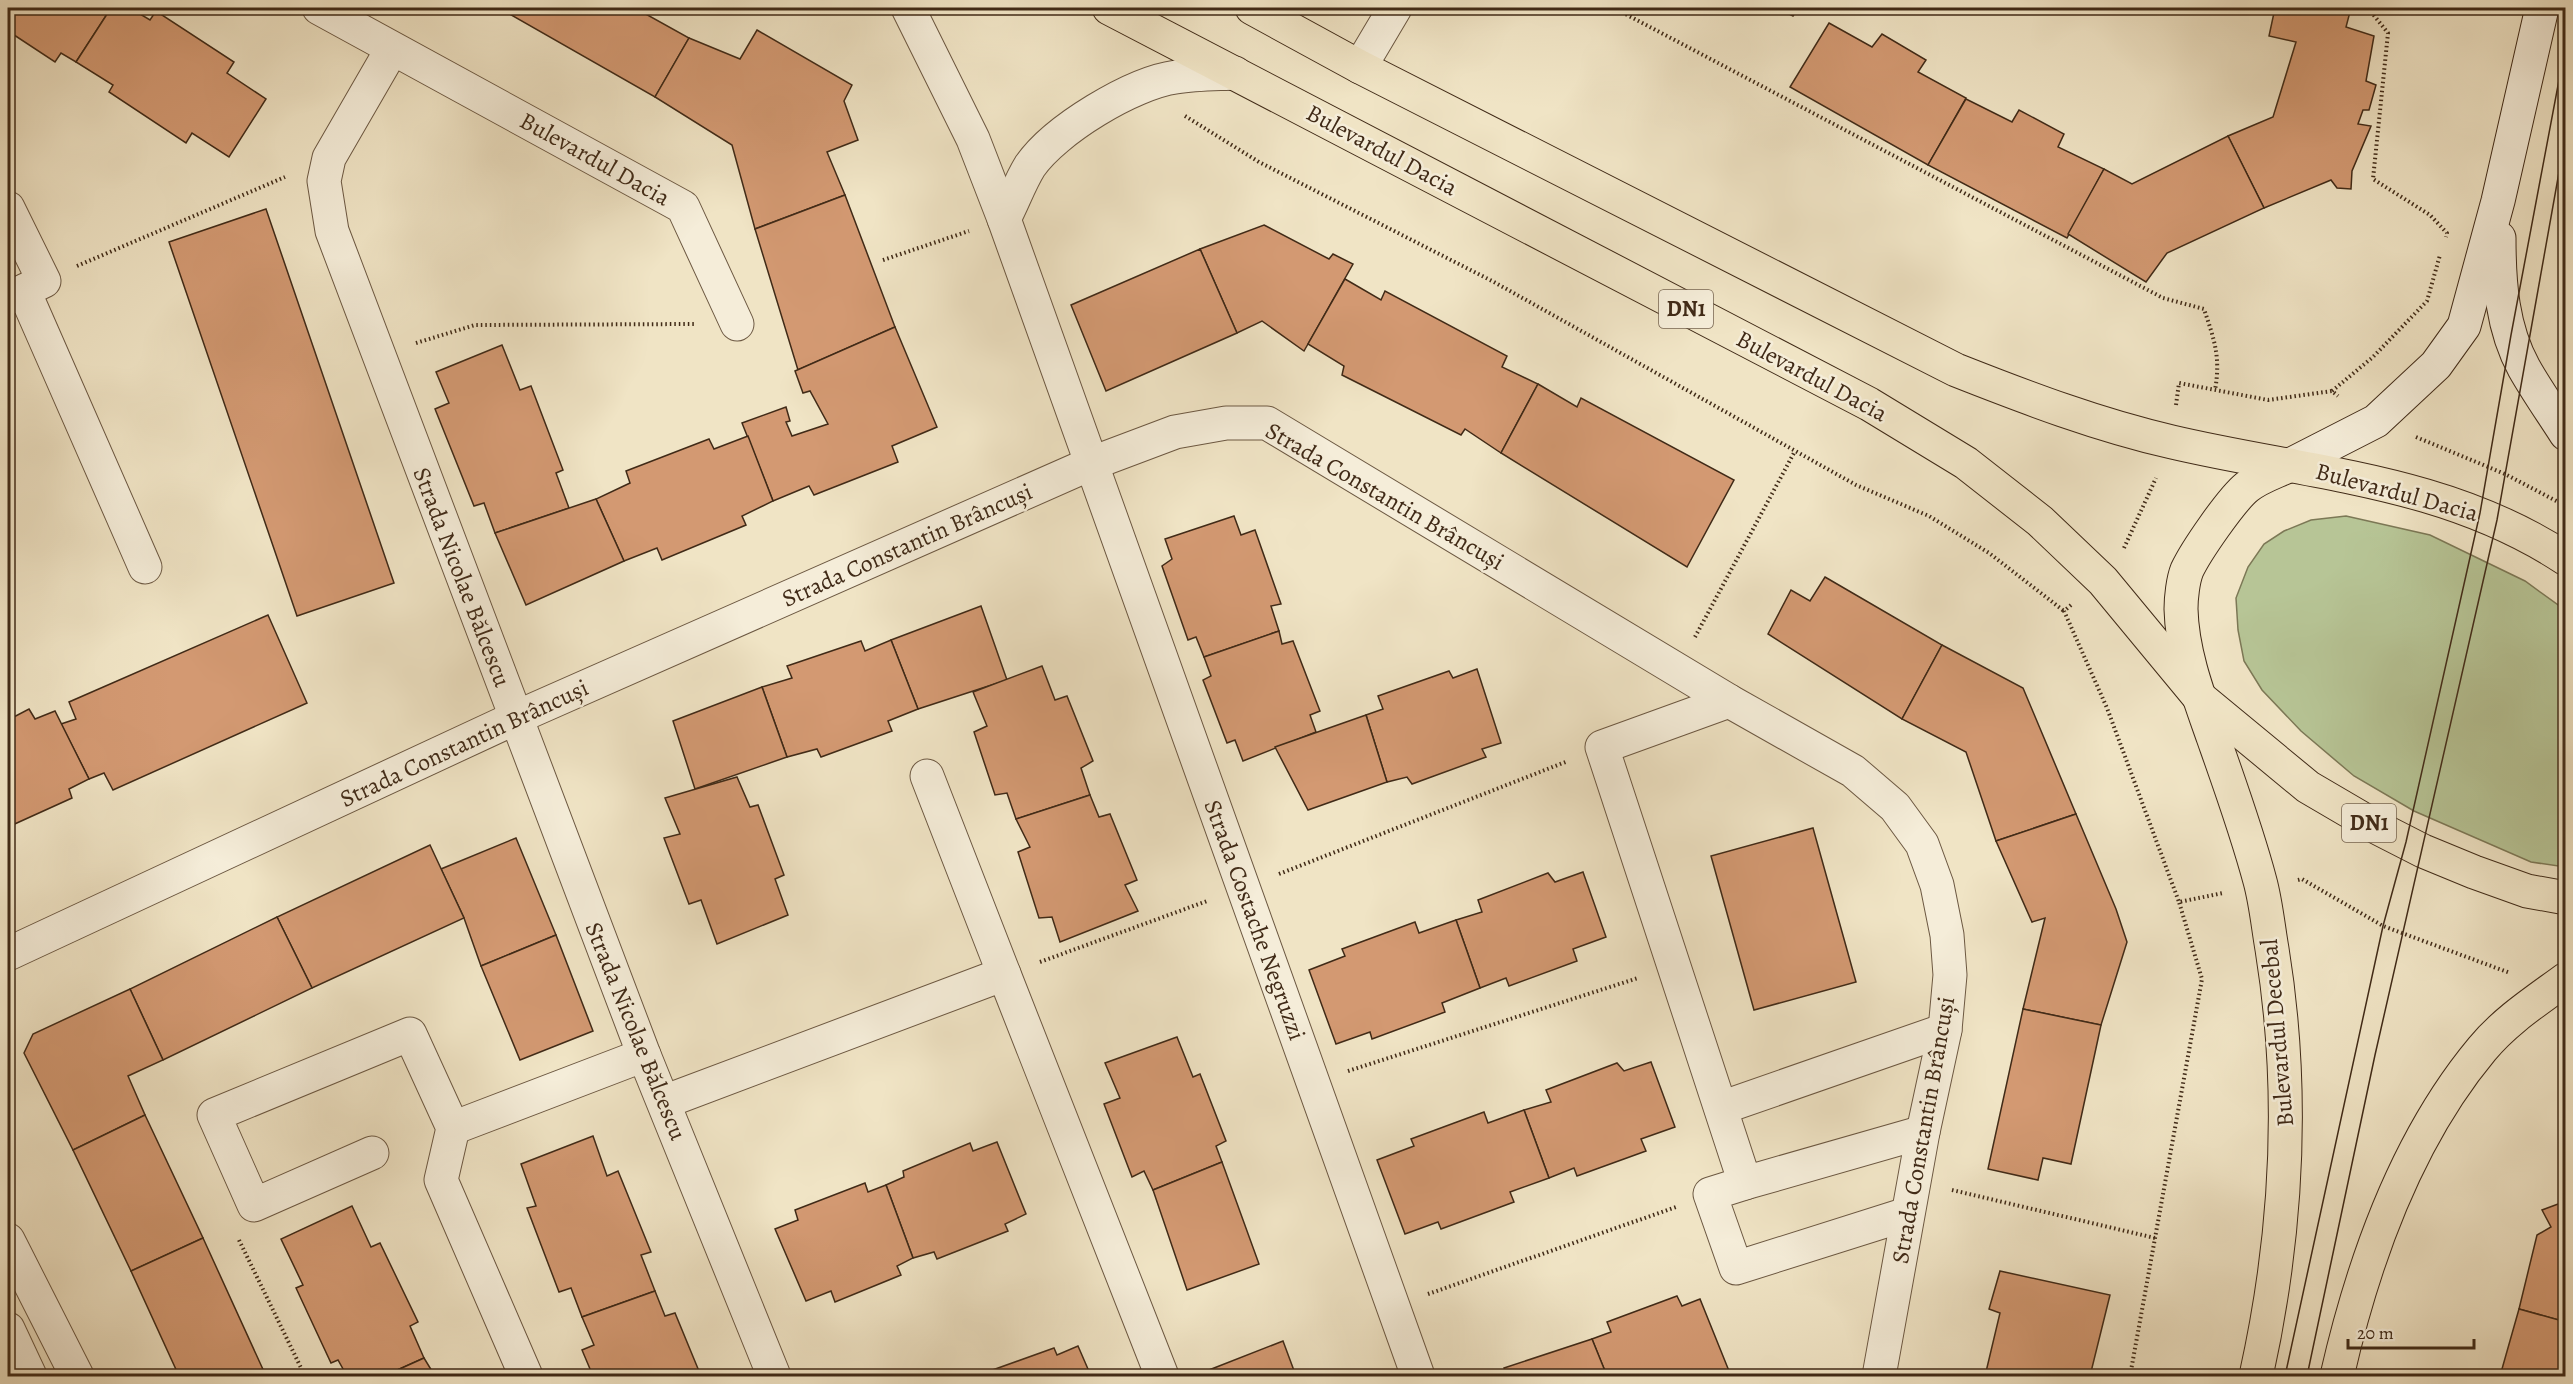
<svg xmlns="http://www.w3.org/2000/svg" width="2573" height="1384" font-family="Alegreya,serif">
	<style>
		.green { fill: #b7c596; stroke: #7c7856; stroke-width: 1.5 }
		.building { fill: #d39972; stroke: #402a17; stroke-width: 1.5 }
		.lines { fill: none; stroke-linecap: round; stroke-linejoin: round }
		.street-casing { stroke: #6c5842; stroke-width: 35 }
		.secondary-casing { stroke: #402a17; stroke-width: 35 }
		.primary-casing { stroke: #402a17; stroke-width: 35 }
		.path { stroke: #402a17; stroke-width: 4; stroke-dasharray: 1.5 3; stroke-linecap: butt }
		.street { stroke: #f5edd9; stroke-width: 33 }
		.secondary { stroke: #f5edd9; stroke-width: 33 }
		.primary { stroke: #f0e4c5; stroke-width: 33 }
		.tram { stroke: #402a17; stroke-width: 1.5 }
		.labels { text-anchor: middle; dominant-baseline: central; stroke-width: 5; stroke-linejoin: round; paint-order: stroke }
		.shield { fill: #f5edd9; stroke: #766451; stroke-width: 1.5 }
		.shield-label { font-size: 22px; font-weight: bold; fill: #402a17 }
		.street-label { font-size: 24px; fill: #402a17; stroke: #f5edd9 }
	</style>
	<rect width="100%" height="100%" fill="#f0e4c5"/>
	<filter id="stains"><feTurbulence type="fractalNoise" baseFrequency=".00333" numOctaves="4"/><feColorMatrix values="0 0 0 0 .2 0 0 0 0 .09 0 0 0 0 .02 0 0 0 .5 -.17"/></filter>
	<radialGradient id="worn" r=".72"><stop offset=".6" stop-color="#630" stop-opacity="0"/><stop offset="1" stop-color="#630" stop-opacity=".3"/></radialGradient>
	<polygon class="green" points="2346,516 2430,535 2525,581 2565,610 2565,867 2531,862 2414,811 2354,776 2301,731 2262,690 2244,661 2238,630 2236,598 2248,567 2264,544 2284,531 2311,520"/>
	<g class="building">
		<polygon points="8,8 111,8 76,62 61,53 55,62 8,31"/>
		<polygon points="111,8 130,8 150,20 156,11 234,62 227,73 266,99 229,157 192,133 186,143 109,92 113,85 76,62"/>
		<polygon points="499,8 635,8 689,38 655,97"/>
		<polygon points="1777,8 1798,8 1793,16"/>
		<polygon points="2275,8 2351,8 2346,27 2374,36 2366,81 2376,85 2369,110 2363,110 2358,124 2371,126 2352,171 2351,189 2337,188 2331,180 2264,208 2228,136 2273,117 2296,42 2269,36"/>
		<polygon points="1829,23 1872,47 1882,34 1926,60 1918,72 1966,98 1928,165 1790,87"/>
		<polygon points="757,30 852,85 844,101 858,140 827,152 845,195 755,229 732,145 655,97 689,38 740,59"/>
		<polygon points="1966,99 2012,122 2019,110 2064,134 2058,147 2104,169 2067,238 1928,165"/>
		<polygon points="2228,136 2264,208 2167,253 2146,282 2068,234 2104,169 2132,184"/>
		<polygon points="845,195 895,327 798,370 755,229"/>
		<polygon points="266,209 394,583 297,616 169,242"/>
		<polygon points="1264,225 1329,259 1333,254 1353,264 1304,351 1262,321 1237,333 1200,249"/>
		<polygon points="1200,249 1237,333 1106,391 1071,305"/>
		<polygon points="1345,279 1381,300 1385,291 1507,356 1502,367 1538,384 1501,453 1465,429 1461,435 1342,375 1344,366 1308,344"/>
		<polygon points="895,327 937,427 892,446 898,462 814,495 809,486 773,501 742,423 786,407 790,421 786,422 792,436 828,424 810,391 803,393 795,371"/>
		<polygon points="502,345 520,390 531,386 563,470 556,473 569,508 495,533 484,503 474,506 435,409 449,403 436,372"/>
		<polygon points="1538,384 1577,407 1581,398 1734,480 1687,567 1501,453"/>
		<polygon points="748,436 773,501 742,516 746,525 662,560 657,548 624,561 596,499 630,483 626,471 709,439 714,449"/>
		<polygon points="596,499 624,561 526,605 495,533"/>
		<polygon points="1234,516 1241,535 1255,530 1281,604 1271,606 1279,631 1204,657 1196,637 1188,640 1162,566 1172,559 1165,539"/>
		<polygon points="1825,577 1942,645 1902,719 1768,634 1791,590 1810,601"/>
		<polygon points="981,606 1007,680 918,709 891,640"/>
		<polygon points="268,615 307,703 113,790 104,773 89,779 61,724 76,719 69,702"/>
		<polygon points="1279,631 1282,644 1293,641 1320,711 1310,715 1316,732 1243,761 1235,740 1227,743 1203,680 1211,676 1204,657"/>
		<polygon points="891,640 918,709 888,721 892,731 821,757 817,749 787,757 762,687 792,678 787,666 861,641 865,651"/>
		<polygon points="1942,645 2023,688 2076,814 1996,841 1966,752 1902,719"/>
		<polygon points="1042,666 1055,700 1067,696 1093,761 1081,768 1090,795 1016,819 1007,793 995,795 974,732 987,726 973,692"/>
		<polygon points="1477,669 1501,743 1482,749 1486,757 1412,784 1407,777 1387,782 1366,715 1383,709 1378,696 1449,671 1453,678"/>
		<polygon points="762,687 787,757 695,789 673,721"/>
		<polygon points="29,709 35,719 55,711 89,779 69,789 72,798 8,827 8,720"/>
		<polygon points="1366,715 1387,782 1308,810 1275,747"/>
		<polygon points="737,777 750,807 758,805 784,875 775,879 788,915 717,944 701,900 689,904 664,838 680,834 665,798"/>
		<polygon points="1090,795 1099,817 1110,814 1137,880 1125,885 1138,911 1060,942 1052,917 1039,918 1018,852 1030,847 1016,819"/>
		<polygon points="2076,814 2116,909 2127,942 2101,1025 2023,1009 2045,918 2032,922 1996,841"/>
		<polygon points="1813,828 1856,982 1754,1010 1711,856"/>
		<polygon points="516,838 556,935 481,966 464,918 441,869"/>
		<polygon points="430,845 464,918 312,988 277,917"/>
		<polygon points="1583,872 1606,937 1573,949 1577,961 1509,986 1506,978 1480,988 1456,920 1482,912 1478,900 1548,873 1555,882"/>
		<polygon points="277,917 312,988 163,1060 130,989"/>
		<polygon points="1456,920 1480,988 1442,1003 1445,1012 1372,1039 1370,1032 1336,1044 1309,970 1345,956 1342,949 1415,922 1419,933"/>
		<polygon points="556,935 593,1031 520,1060 481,966"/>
		<polygon points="130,989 163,1060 128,1076 145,1115 73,1150 24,1053 33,1034"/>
		<polygon points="2023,1009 2101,1025 2071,1164 2043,1158 2038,1180 1988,1169"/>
		<polygon points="1177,1037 1193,1077 1200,1074 1226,1141 1216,1146 1222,1162 1153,1190 1144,1171 1132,1177 1104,1104 1120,1098 1105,1063"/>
		<polygon points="1651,1062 1675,1127 1641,1139 1646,1151 1577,1176 1574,1168 1549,1178 1524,1110 1551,1102 1546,1090 1617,1063 1624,1071"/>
		<polygon points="1524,1110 1549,1178 1510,1192 1514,1202 1441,1229 1438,1222 1405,1234 1377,1160 1414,1146 1411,1139 1484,1112 1488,1123"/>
		<polygon points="145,1115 203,1238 131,1271 73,1150"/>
		<polygon points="593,1136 607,1176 618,1171 651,1252 641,1255 655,1291 582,1317 571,1288 559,1292 527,1208 536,1206 521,1164"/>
		<polygon points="997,1142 1026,1214 1005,1224 1008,1231 937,1259 934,1252 913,1258 886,1185 904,1177 903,1171 970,1143 973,1151"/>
		<polygon points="1222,1162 1259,1264 1187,1290 1153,1190"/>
		<polygon points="865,1183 868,1192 886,1185 913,1258 897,1266 901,1275 835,1302 831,1291 806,1301 775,1229 798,1220 795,1210"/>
		<polygon points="2566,1201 2566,1322 2519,1309 2537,1235 2551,1227 2542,1210"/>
		<polygon points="352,1206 371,1247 380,1243 418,1322 410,1326 424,1358 384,1376 347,1376 338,1360 331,1363 296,1288 303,1285 281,1239"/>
		<polygon points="203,1238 266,1376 179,1376 131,1271"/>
		<polygon points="2000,1271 2110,1295 2090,1376 1985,1376 2000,1313 1989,1309"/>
		<polygon points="655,1291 665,1316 675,1313 701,1376 593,1376 582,1350 594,1345 582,1317"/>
		<polygon points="1677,1296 1682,1306 1700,1299 1729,1371 1708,1376 1607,1376 1592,1339 1611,1332 1607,1322"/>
		<polygon points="2519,1309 2566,1322 2566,1376 2500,1376"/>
		<polygon points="1592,1339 1607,1376 1507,1376 1504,1368"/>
		<polygon points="1283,1341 1296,1376 1212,1376 1209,1370"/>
		<polygon points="1078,1346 1091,1376 989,1376 987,1372 1054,1348 1057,1355"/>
		<polygon points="424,1358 435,1376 384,1376"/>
	</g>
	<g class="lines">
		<defs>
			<g id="street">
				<polyline points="319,8 683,207 737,324"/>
				<polyline points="908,8 973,139 1004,219 1418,1376"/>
				<polyline points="392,49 329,158 324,181 332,231 644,1055 774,1376"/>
				<polyline points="1360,67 1395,8"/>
				<polyline points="8,208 44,281 9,298"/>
				<path d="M1004,219C1013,202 1020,182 1030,166C1055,130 1132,83 1176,77C1195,74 1215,74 1235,73"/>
				<polyline points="24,291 145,567"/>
				<polyline points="1729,701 1602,747 1745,1183 1923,1132"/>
				<polyline points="927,776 1004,974"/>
				<polyline points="8,954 515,718 1090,464 1175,432 1226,423 1267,423 1729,701 1853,771 1895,807 1922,844 1937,885 1947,935 1950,975 1945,1030 1923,1132 1879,1376"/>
				<polyline points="664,1102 1004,974 1162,1376"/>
				<polyline points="1721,1108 1945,1030"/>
				<polyline points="453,1128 644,1055"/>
				<polyline points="372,1153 254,1205 214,1115 410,1034 453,1128 441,1180 526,1376"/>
				<polyline points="1745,1183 1710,1194 1736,1268 1907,1214"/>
				<polyline points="8,1240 77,1376"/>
				<polyline points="8,1329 30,1376"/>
			</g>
			<g id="secondary">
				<path d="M2499,238C2499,283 2502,328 2524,368C2537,391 2552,412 2566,434"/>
				<polyline points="2290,465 2376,421 2436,365 2464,326 2498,201 2542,8"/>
			</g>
			<g id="primary">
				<polyline points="1109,8 1869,404 1966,463 2040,521 2103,581 2199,697 2308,787 2378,828 2423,851 2474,872 2527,891 2566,898"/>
				<path d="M1252,8L1360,67L1956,370C2027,398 2098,425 2172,442C2308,474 2445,479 2566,559"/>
				<path d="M2256,1376C2287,1236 2295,1091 2272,949C2268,926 2266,903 2260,881C2247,832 2230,785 2213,737C2199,697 2182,653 2181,609C2181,598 2183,580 2187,570C2196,551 2231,500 2247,487C2259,477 2276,472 2290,465"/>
				<path d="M2337,1376C2363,1262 2406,1140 2482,1049C2505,1021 2536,1001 2566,979"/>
			</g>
		</defs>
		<use href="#street" class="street-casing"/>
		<use href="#secondary" class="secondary-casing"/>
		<use href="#primary" class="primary-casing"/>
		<g class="path">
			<path d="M1614,8L2163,298L2204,309C2214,339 2221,357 2215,390"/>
			<polyline points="2368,8 2388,33 2373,179 2430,215 2447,233 2446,237"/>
			<polyline points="1185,116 1259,162 1494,282 1856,485 1929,516 1989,553 2064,611"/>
			<polyline points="883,260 969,231"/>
			<polyline points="77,266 285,177"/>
			<polyline points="416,343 475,325 694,324"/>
			<polyline points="2332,391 2373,357 2427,301 2440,255"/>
			<polyline points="2176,405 2179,383 2268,400 2332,391 2338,396"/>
			<polyline points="2416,437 2505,474 2562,504 2566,503"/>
			<polyline points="2124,548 2156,478"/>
			<polyline points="2071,605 2064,611 2107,708 2179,902 2223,893"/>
			<polyline points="1695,637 1795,451"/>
			<polyline points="1279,874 1568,761"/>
			<polyline points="2298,880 2302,879 2383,926 2510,973"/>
			<polyline points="1040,962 1207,901"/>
			<polyline points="2560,1029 2566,1036"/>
			<polyline points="1348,1071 1638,978"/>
			<polyline points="1952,1190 2155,1238"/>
			<polyline points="239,1240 305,1376"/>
			<polyline points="1428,1294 1676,1207"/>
			<polyline points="2130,1376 2202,979 2179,902"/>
		</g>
		<use href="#street" class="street"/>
		<use href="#secondary" class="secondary"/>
		<use href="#primary" class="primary"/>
		<g class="tram">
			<polyline points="2285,1376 2383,926 2406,842 2480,513 2511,335 2566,43"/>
			<polyline points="2307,1376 2375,1055 2497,520 2566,133"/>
		</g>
	</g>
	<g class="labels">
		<g class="shield">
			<rect x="1659" y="290" width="54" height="38" rx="4.5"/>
			<rect x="2342" y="804" width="54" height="38" rx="4.5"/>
		</g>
		<g class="shield-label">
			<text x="1686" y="309">DN1</text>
			<text x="2369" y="823">DN1</text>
		</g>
		<g class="street-label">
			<text transform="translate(1382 150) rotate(28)">Bulevardul Dacia</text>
			<text transform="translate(595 159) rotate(29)">Bulevardul Dacia</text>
			<text transform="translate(1812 376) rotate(28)">Bulevardul Dacia</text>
			<text transform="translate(2397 492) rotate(15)">Bulevardul Dacia</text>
			<text transform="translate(1385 496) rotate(30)">Strada Constantin Brâncuși</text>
			<text transform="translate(907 545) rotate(-24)">Strada Constantin Brâncuși</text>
			<text transform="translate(462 577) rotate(69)">Strada Nicolae Bălcescu</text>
			<text transform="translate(464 743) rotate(-25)">Strada Constantin Brâncuși</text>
			<text transform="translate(1255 920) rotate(70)">Strada Costache Negruzzi</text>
			<text transform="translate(636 1031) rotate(68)">Strada Nicolae Bălcescu</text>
			<text transform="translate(2277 1033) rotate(-95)">Bulevardul Decebal</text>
			<text transform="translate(1923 1130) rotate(-80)">Strada Constantin Brâncuși</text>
		</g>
	</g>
	<rect width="2573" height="1384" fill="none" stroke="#f0e4c5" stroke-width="30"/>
	<rect x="9" y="9" width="2555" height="1366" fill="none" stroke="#402a17" stroke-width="3"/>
	<rect x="15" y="15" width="2543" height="1354" fill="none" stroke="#402a17" stroke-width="1.5"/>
	<path d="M2348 1339v9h126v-9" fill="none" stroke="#402a17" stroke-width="3"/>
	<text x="2357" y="1339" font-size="18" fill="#402a17" stroke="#f5edd9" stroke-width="4.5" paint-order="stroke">20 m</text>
	<rect width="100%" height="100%" filter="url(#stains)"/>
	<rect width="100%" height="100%" fill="url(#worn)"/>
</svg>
